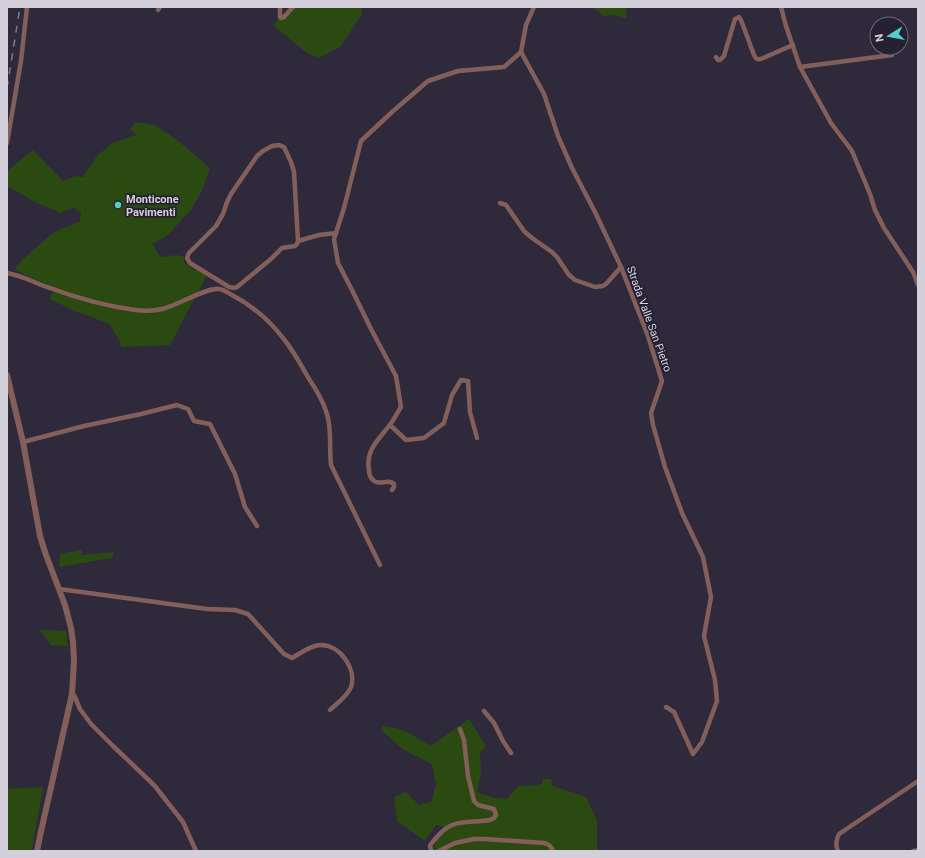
<svg xmlns="http://www.w3.org/2000/svg" width="925" height="858" font-family="Roboto,sans-serif">
	<style>
		.green { fill: #2a4a11 }
		.lines { fill: none; stroke-linecap: round; stroke-linejoin: round }
		.minor { stroke: #845f59; stroke-width: 4.5 }
		.tertiary { stroke: #845f59; stroke-width: 6 }
		.rail { stroke: #807c8b; stroke-width: 1.5; stroke-dasharray: 7 7; stroke-linecap: butt }
		.poi-dot { fill: #54cdc6; stroke: #252032; stroke-width: 1.5 }
		.labels { text-anchor: middle; dominant-baseline: central; stroke-width: 3.5; stroke-linejoin: round; paint-order: stroke }
		.poi-label { font-size: 11px; font-weight: bold; fill: #d3d0dc; stroke: #252032; text-anchor: start }
		.street-label { font-size: 11px; fill: #d3d0dc; stroke: #252032 }
	</style>
	<rect width="100%" height="100%" fill="#2e2a3c"/>
	<g class="green">
		<polygon points="289,7 361,7 362,14 341,46 319,58 307,53 274,26 278,19 282,16"/>
		<path d="M592,7H627L626,19C619,16 613,12 605,17Z"/>
		<polygon points="136,122 155,125 177,140 210,168 202,190 191,210 167,236 152,244 161,257 177,255 184,257 184,263 195,270 201,271 207,275 170,345 121,347 119,339 115,334 110,324 75,311 50,299 54,287 29,277 15,269 22,260 53,233 80,221 81,212 73,208 60,213 35,202 7,186 7,171 33,150 63,181 76,176 83,177 96,157 112,143 137,135 130,129"/>
		<polygon points="82,550 81,555 114,552 112,558 59,567 60,554"/>
		<polygon points="39,630 66,631 68,646 51,645 44,635"/>
		<polygon points="469,719 486,746 480,752 481,773 477,792 494,798 507,799 518,786 541,785 543,779 551,779 553,786 586,797 597,820 597,851 432,851 443,827 436,825 425,841 397,821 394,797 406,792 419,805 431,802 436,785 432,764 404,750 381,730 383,726 404,730 431,746"/>
		<polygon points="43,787 32,851 7,851 7,789"/>
	</g>
	<g class="lines">
		<g class="minor">
			<polyline points="280,7 280,17 281,18 284,17 293,7"/>
			<polyline points="534,7 526,25 521,52 544,94 558,136 572,168 595,212 621,267 648,336 662,381 651,413 653,425 665,467 682,513 703,557 711,597 704,636 715,680 717,701 702,742 693,754 674,712 666,707"/>
			<polyline points="781,7 786,26 800,67 831,123 852,151 870,194 875,210 884,228 913,272 918,285"/>
			<polyline points="158,10 160,7"/>
			<path d="M716,57L718,60H720L724,56L735,19L739,17L741,20L754,55C756,59 757,60 761,59L793,45"/>
			<polyline points="800,67 892,55"/>
			<polyline points="7,143 21,61 27,7"/>
			<polyline points="500,203 506,205 524,231 532,238 552,252 557,257 569,275 575,280 595,287 603,286 606,284 621,267"/>
			<polyline points="298,241 297,244 295,246 282,248 271,259 237,287 234,288 229,287 190,263 187,258 189,253 216,226 223,214 227,202 231,194 257,156 263,151 272,146 279,145 284,147 291,162 294,172 298,241 319,235 336,233"/>
			<path d="M7,273C24,276 34,283 50,288C77,298 106,306 135,310C143,311 154,311 162,309C177,306 206,287 219,289C223,289 228,293 232,295C251,305 270,321 283,338C293,350 301,365 309,379C316,389 323,401 327,414C332,430 329,448 331,465L380,565"/>
			<polyline points="390,425 406,440 424,438 444,423 452,395 461,380 468,381 470,412 477,438"/>
			<polyline points="23,442 84,426 141,414 177,405 188,409 194,421 210,424 235,474 245,507 257,526"/>
			<path d="M392,490L394,487V484C388,478 380,486 374,481C370,478 369,474 369,470C365,451 379,439 389,426C394,420 397,413 401,407L396,376L371,329L353,292L338,263L334,239L344,208L361,141L392,112L428,81L458,71L504,67L521,52"/>
			<path d="M59,589L207,609L235,610L248,614L284,654L292,658C301,653 311,645 321,645C340,645 357,669 351,687C347,697 337,703 330,710"/>
			<polyline points="72,694 74,695 80,709 91,724 113,746 154,785 183,822 196,851"/>
			<polyline points="484,711 494,723 503,741 511,753"/>
			<path d="M431,851L430,846L431,844C435,839 439,834 444,830C457,819 474,823 490,820L494,818L496,815L494,809L478,805L474,801L468,776L464,740L460,729"/>
			<path d="M439,851L455,843L474,839H485L544,843C549,844 551,846 553,851"/>
			<path d="M838,851C835,845 836,840 839,834L918,781"/>
			<polyline points="913,851 918,850"/>
		</g>
		<polyline class="tertiary" points="7,375 23,442 40,536 46,555 65,605 71,628 73,642 74,661 72,694 40,836 37,851"/>
		<polyline class="rail" points="7,88 20,7"/>
	</g>
	<circle class="poi-dot" cx="118" cy="205" r="4"/>
	<g class="labels">
		<g class="poi-label">
			<text x="126" y="199">Monticone<tspan x="126" dy="13">Pavimenti</tspan></text>
		</g>
		<g class="street-label">
			<text transform="translate(649 319) rotate(70)">Strada Valle San Pietro</text>
		</g>
	</g>
	<rect width="925" height="858" fill="none" stroke="#d3d0dc" stroke-width="16"/>
	<g transform="translate(889 36) rotate(259)"><circle r="19" fill="#252032" stroke="#6b6676"/>
	<path d="M0-3L7 15L0 10L-7 15Z" fill="#54cdc6"/>
	<text y="-6" font-size="11" font-weight="bold" text-anchor="middle" fill="#d3d0dc">N</text>
	</g>
</svg>
